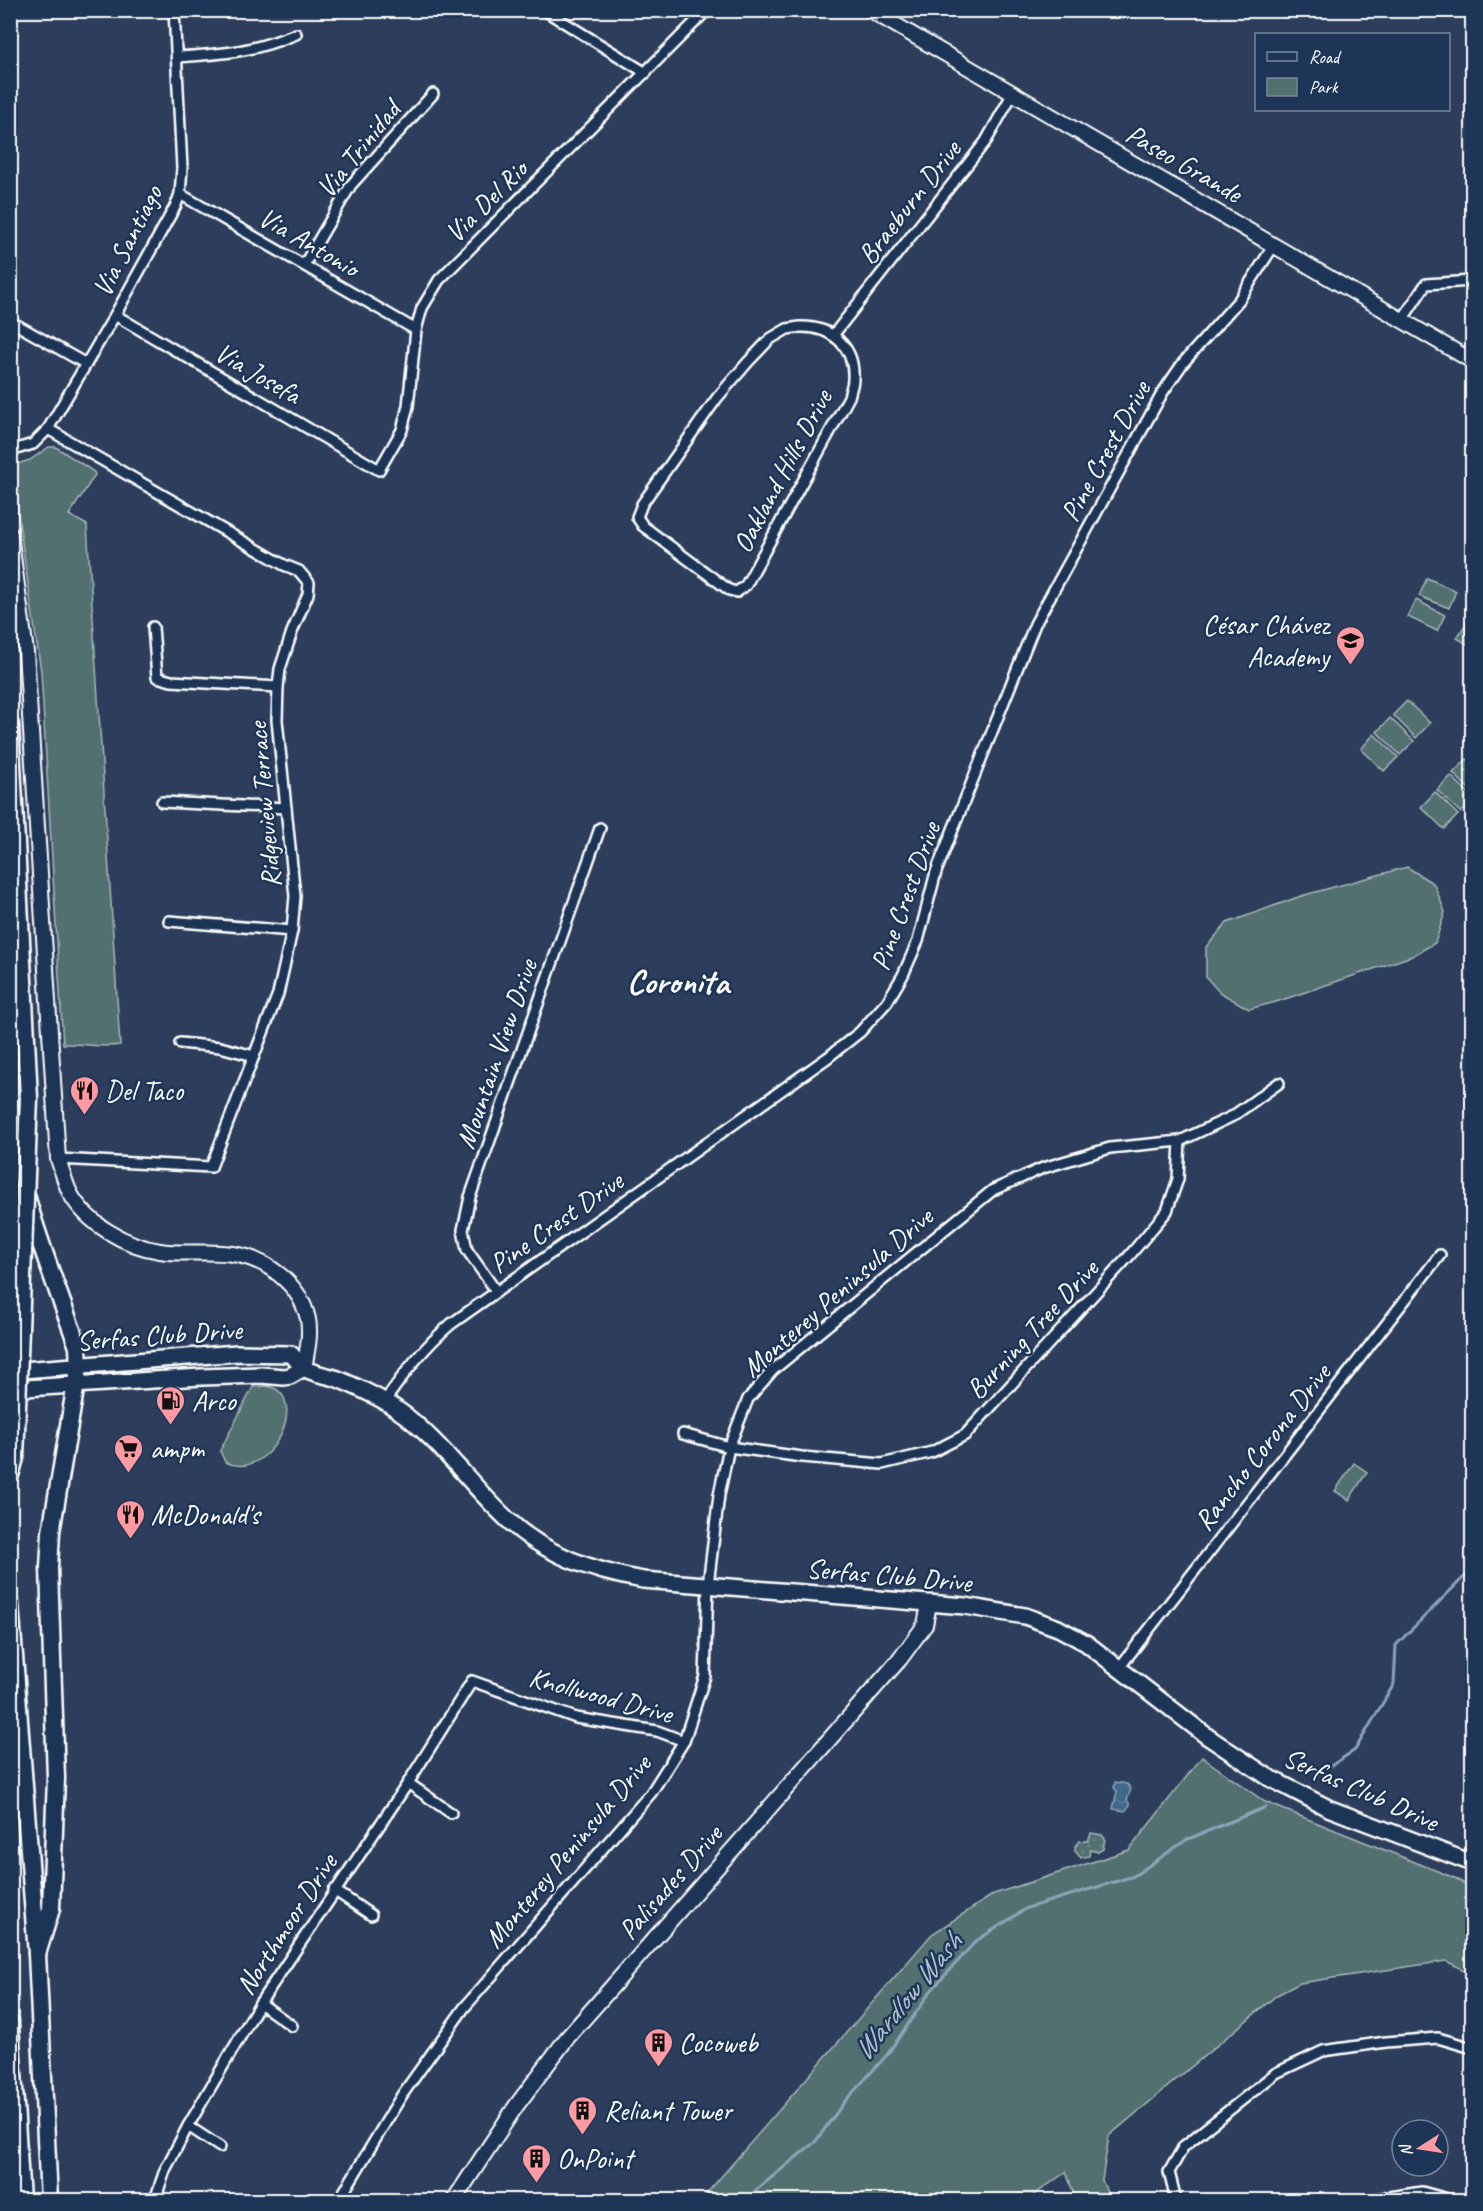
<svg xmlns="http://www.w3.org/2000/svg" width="1483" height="2211" font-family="Caveat,sans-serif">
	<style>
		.green { fill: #527070; stroke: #a8b8b8; stroke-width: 1.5 }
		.park { fill: url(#park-dots); stroke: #a8b8b8; stroke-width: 1.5 }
		.water { fill: url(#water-ripples); stroke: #8ca4b8; stroke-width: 1.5 }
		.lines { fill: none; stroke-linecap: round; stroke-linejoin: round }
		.stream { stroke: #8ca4b8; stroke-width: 3 }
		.street-casing { stroke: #fff; stroke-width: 14 }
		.secondary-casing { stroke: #fff; stroke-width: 18 }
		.primary-casing { stroke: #fff; stroke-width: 20 }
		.highway-casing { stroke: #fff; stroke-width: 21 }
		.street { stroke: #1d3557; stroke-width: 9 }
		.secondary { stroke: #1d3557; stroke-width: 14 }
		.primary { stroke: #1d3557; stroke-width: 15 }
		.highway { stroke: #1d3557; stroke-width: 16 }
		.highway-bridge-casing { stroke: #fff; stroke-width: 21; stroke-linecap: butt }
		.highway-bridge { stroke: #1d3557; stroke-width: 16 }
		.labels { text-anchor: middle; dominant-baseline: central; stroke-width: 5; stroke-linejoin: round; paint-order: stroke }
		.street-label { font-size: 28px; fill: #fff; stroke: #1d3557 }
		.poi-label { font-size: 28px; fill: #fff; stroke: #1d3557; text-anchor: start }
		.water-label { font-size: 30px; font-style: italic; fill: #b3c2cf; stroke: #1d3557 }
		.district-label { font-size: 34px; font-weight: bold; fill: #fff; stroke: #1d3557 }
	</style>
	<defs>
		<pattern id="park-dots" width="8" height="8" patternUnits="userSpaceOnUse" patternTransform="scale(1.5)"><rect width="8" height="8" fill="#527070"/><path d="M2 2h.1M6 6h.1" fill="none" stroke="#6c8585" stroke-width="1.8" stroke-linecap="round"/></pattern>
		<pattern id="water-ripples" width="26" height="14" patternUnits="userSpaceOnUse" patternTransform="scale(1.5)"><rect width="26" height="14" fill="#406788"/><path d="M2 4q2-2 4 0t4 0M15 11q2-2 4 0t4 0" fill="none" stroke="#5d7e9a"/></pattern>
	</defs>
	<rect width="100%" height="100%" fill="#2c3e5c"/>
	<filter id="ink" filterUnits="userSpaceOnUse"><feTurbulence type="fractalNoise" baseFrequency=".0167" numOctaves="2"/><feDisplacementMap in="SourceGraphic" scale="12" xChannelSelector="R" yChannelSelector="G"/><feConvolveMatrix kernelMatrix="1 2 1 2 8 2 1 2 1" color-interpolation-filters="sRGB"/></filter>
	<g filter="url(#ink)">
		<g class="green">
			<path d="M49,447H56L94,472L95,475L69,515L87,525L120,1045C101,1048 83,1043 63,1044L41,672L12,474L17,464L30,460Z"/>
			<polygon points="1427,578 1456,591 1449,608 1419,596"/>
			<polygon points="1416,600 1445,615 1437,631 1408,617"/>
			<polygon points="1407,701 1430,723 1416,738 1393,715"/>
			<polygon points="1390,718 1414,741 1400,755 1377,732"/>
			<polygon points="1374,734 1398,757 1384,771 1361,749"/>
			<polygon points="1467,759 1472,764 1472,792 1453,773"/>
			<polygon points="1451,776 1472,796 1472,801 1461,813 1437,790"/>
			<polygon points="1435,792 1458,815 1444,829 1421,807"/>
			<polygon points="1407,867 1434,884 1445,912 1435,943 1412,956 1276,1002 1249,1009 1219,992 1206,977 1206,947 1227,923 1301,896"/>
			<path d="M267,1386C312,1394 272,1484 225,1462L220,1451L253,1387Z"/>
			<polygon points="1354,1463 1367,1472 1349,1500 1335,1491"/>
			<polygon points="1202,1757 1265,1802 1457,1879 1472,1889 1472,1974 1446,1961 1300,1983 1277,1995 1109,2136 1102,2180 1110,2200 1076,2200 1066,2172 1027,2200 701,2200 932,1934 994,1894 1129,1850"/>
		</g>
		<g class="park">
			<polygon points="1468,620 1472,623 1472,647 1457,638"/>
			<polygon points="1091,1833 1102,1835 1105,1839 1103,1849 1098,1852 1090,1850 1089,1856 1081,1858 1075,1851 1075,1846 1079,1841 1088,1841"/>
		</g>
		<polygon class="water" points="1115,1782 1127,1784 1131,1789 1127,1800 1130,1805 1125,1811 1113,1809 1117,1791 1114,1788"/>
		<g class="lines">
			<g class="stream">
				<polyline points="1317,1775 1355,1750 1394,1684 1396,1645 1463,1578 1472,1573"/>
				<polyline points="744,2200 816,2141 845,2101 887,2055 930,1992 976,1941 1027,1908 1134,1876 1186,1840 1266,1807"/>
			</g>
			<defs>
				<g id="street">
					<polyline points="544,10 646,73"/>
					<path d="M177,57C224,54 252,52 296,34"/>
					<polyline points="180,194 416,330"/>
					<polyline points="304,265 351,185 433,94"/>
					<polyline points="115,315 379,470 402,430 408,406 416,330 422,308 439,280 707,10"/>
					<polyline points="1402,320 1426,284 1472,281"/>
					<polyline points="10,321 86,364"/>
					<path d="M800,327C831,326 855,346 853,379C853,385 850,392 849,397L746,585L737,592L729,590L643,526L637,517L642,504L717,398L748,362L770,339L787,329Z"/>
					<polyline points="834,334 986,141 1013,93"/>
					<polyline points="48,429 284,565 299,571 309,583 308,594 292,632 280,669 278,687 277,720 295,896 292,931 278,994 211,1167 58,1159"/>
					<polyline points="10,451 33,444 48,429 115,315 176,205 180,194 182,168 174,10"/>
					<polyline points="153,627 157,677 171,681 278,687"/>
					<polyline points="162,802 286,808"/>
					<polyline points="169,921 292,931"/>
					<polyline points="180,1043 220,1047 254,1056"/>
					<polyline points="496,1291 467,1250 463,1230 470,1197 600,828"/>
					<path d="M385,1401C405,1372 424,1347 451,1324L827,1058L860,1032L887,1002L903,975L918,941L936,872L1035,624L1163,392L1183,363L1239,300L1274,245"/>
					<polyline points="683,1434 729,1447 802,1457 882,1464 932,1452 965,1435 1130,1255 1167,1211 1178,1179 1180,1141"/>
					<polyline points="1119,1668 1440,1255"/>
					<polyline points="408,1783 451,1813"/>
					<polyline points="334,1890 371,1915"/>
					<polyline points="260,2003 292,2026"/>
					<polyline points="188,2126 220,2147"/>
					<polyline points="155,2200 165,2170 188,2126 260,2003 408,1783 472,1681 576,1718 657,1731 684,1741"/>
					<polyline points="339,2200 402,2095 464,2008 651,1793 684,1741 705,1676 708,1585 719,1495 729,1447 748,1399 773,1370 993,1190 1043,1168 1110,1148 1180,1141 1233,1116 1279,1083"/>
					<polyline points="1176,2200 1169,2172 1184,2146 1276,2073 1323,2051 1386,2042 1438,2038 1472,2048"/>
					<polyline points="1369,2200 1422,2192 1451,2200"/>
				</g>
				<g id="secondary">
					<polyline points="870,10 1472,361"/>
					<path d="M10,534L26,652L58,1159C62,1170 65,1183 70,1193C87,1224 126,1246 160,1251C184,1255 209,1250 233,1254C267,1259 300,1284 308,1319C311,1335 307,1352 304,1368"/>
					<polyline points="454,2200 516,2106 567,2038 900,1659 925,1625 929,1604"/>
				</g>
				<g id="primary">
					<path d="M10,1371L237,1353L291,1354C295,1358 299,1364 304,1368C312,1374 328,1375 338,1379C357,1387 378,1396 395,1408C439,1438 469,1484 508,1520C545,1555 593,1571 643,1580L965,1606L1025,1616L1058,1628L1086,1643L1208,1737L1268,1777L1328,1808L1472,1863"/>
					<polyline points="10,1389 201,1377 261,1375 284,1377 290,1376 304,1368"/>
				</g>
				<g id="highway">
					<polyline points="10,725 29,1098"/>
					<path d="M10,1109C17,1192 51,1270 78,1347L79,1366L51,1532L49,1568L56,1778L51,1909L37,1954"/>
					<polyline points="10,1475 15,1458"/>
					<polyline points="10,1604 37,1954 49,2200"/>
					<polyline points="10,2024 21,2200"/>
				</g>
			</defs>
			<use href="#street" class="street-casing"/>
			<use href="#secondary" class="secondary-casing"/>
			<use href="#primary" class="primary-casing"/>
			<use href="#highway" class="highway-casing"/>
			<use href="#street" class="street"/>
			<use href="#secondary" class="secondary"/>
			<use href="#primary" class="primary"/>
			<use href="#highway" class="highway"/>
			<defs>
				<polyline id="highway-bridge" points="15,1458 29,1098"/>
			</defs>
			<use href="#highway-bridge" class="highway-bridge-casing"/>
			<use href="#highway-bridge" class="highway-bridge"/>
		</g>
	</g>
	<defs>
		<symbol id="school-pin" viewBox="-11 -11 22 30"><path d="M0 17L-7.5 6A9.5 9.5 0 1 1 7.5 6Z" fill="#ff9aa2" stroke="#1d3557"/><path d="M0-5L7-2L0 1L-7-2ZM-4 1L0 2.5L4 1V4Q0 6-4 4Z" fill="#111"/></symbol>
		<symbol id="restaurant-pin" viewBox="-11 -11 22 30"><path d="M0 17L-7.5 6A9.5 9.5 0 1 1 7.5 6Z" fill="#ff9aa2" stroke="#1d3557"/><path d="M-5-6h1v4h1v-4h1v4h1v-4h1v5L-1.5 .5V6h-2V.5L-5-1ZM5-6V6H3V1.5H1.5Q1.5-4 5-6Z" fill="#111"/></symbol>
		<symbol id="fuel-pin" viewBox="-11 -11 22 30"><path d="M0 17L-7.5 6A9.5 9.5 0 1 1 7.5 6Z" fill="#ff9aa2" stroke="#1d3557"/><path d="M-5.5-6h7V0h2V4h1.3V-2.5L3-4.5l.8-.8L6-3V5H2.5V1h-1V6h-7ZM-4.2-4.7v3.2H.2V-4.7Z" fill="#111"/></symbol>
		<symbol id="supermarket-pin" viewBox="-11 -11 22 30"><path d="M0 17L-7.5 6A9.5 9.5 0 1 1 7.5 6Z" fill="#ff9aa2" stroke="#1d3557"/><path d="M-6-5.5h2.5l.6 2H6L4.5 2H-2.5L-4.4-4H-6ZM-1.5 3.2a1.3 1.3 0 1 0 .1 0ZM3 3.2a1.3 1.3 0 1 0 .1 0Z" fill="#111"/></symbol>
		<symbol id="building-pin" viewBox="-11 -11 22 30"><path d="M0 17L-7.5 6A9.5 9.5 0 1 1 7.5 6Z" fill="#ff9aa2" stroke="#1d3557"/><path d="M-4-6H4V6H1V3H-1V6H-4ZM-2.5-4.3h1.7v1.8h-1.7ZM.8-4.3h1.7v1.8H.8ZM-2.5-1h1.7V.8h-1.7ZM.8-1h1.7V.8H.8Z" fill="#111"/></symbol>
	</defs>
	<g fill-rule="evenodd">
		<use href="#school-pin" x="1334" y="624" width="33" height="45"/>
		<use href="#restaurant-pin" x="68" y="1074" width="33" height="45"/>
		<use href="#fuel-pin" x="154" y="1384" width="33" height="45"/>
		<use href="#supermarket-pin" x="112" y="1432" width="33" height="45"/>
		<use href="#restaurant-pin" x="114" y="1498" width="33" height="45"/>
		<use href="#building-pin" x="642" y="2026" width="33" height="45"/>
		<use href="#building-pin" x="566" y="2094" width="33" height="45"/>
		<use href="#building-pin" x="520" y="2142" width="33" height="45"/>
	</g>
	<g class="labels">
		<g class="street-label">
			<text transform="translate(358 149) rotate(-51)">Via Trinidad</text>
			<text transform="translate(1184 163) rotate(30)">Paseo Grande</text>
			<text transform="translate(486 201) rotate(-45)">Via Del Rio</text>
			<text transform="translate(909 202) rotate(-52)">Braeburn Drive</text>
			<text transform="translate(127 241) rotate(-63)">Via Santiago</text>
			<text transform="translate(309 242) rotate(30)">Via Antonio</text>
			<text transform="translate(258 373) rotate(30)">Via Josefa</text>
			<text transform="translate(1105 451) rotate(-61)">Pine Crest Drive</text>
			<text transform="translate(782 471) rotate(-62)">Oakland Hills Drive</text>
			<text transform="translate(264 805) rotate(-95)">Ridgeview Terrace</text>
			<text transform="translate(905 896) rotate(-70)">Pine Crest Drive</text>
			<text transform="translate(496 1054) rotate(-71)">Mountain View Drive</text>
			<text transform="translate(556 1222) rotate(-35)">Pine Crest Drive</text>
			<text transform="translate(837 1292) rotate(-41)">Monterey Peninsula Drive</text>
			<text transform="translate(1032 1329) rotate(-47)">Burning Tree Drive</text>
			<text transform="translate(159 1335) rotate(-4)">Serfas Club Drive</text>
			<text transform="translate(1262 1447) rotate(-52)">Rancho Corona Drive</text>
			<text transform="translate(889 1575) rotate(5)">Serfas Club Drive</text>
			<text transform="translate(601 1695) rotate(15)">Knollwood Drive</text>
			<text transform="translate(1361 1789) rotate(24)">Serfas Club Drive</text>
			<text transform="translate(567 1851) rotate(-50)">Monterey Peninsula Drive</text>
			<text transform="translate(670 1882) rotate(-49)">Palisades Drive</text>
			<text transform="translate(286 1924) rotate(-57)">Northmoor Drive</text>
		</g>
		<g class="poi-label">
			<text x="1329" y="624" text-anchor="end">César Chávez<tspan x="1329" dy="32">Academy</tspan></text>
			<text x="105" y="1090">Del Taco</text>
			<text x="192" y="1400">Arco</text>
			<text x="150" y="1448">ampm</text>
			<text x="151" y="1514">McDonald's</text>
			<text x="679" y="2042">Cocoweb</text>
			<text x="604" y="2110">Reliant Tower</text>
			<text x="557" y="2158">OnPoint</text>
		</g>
		<g class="water-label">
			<text transform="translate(907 1996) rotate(-51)">Wardlow Wash</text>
		</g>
		<g class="district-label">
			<text x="678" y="981">Coronita</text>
		</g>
	</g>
	<rect width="1483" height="2211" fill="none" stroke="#1d3557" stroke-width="36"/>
	<rect x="18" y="18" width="1447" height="2175" fill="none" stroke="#fff" stroke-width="2" filter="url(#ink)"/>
	<rect x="1255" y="33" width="195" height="78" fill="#1d3557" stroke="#77869a" stroke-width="1.5"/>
	<rect x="1267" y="52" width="30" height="9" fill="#1d3557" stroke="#77869a" stroke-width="1.5"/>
	<text x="1309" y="63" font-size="18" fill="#ffffff">Road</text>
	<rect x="1267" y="78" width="30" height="18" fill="#527070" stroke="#77869a" stroke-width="1.5"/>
	<text x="1309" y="93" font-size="18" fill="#ffffff">Park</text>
	<g transform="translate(1420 2148) rotate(258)"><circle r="28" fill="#1d3557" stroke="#77869a" stroke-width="1.5"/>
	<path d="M0-4.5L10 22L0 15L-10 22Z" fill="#ff9aa2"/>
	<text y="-9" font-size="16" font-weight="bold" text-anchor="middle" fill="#ffffff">N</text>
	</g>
</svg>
